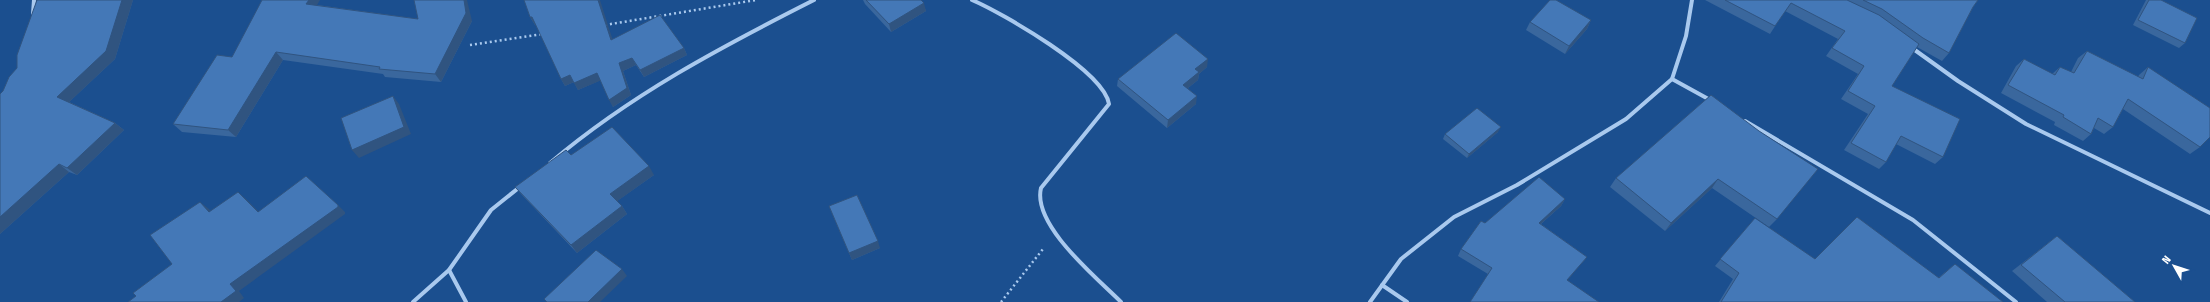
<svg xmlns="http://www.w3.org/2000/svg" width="2210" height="302" font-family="'Fira Sans Condensed',sans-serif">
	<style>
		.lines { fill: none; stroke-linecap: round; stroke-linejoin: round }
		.path { stroke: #a9c9ee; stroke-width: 2.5; stroke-dasharray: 2 3; stroke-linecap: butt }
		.street { stroke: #a9c9ee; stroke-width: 4 }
		.wall { fill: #3a679d }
		.shaded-wall { fill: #305480 }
		.building { fill: #4478b7; stroke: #305480 }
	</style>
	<rect width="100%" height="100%" fill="#1b4f8f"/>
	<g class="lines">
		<g class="path">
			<polyline points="605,25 756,0"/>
			<polyline points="470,45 543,34"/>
			<polyline points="1001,302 1043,249"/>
		</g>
		<g class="street">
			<path d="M972,0C1002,13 1104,71 1109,104L1041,188C1032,225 1096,277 1121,302"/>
			<polyline points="33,14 34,0"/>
			<polyline points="1912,48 1958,81 2026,124 2210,213"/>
			<polyline points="1672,79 1712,101"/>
			<polyline points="1745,121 1913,220 2016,302"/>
			<path d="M550,163C630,95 721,47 814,0"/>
			<polyline points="449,270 466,302"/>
			<polyline points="1382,285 1407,302"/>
			<polyline points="413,302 449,270 491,210 521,186"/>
			<polyline points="1370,302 1401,259 1454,217 1517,185 1626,119 1672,79 1686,36 1692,0"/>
		</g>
	</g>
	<g class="wall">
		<polygon points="37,0 133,0 115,59 69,102 115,123 124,130 77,175 69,172 0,234 3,91 17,68"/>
		<polygon points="863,0 921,0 926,11 891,32 865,4"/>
		<polygon points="1705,0 1978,0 1973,7 1949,53 1942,61 1917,47 1892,86 1943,157 1935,164 1896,144 1886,162 1879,169 1844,150 1868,114 1841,99 1858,74 1826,56 1838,39 1785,11 1770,34"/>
		<polygon points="2146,0 2161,0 2185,43 2179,48 2133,25"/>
		<polygon points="317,5 418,19 472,21 441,82 385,77 383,74 283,60 236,137 182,132 173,124"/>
		<polygon points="530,17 613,39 684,48 687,55 644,77 636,65 623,71 631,95 613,107 601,80 578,90 574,82 565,86 561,79 536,24 535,25"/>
		<polygon points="1591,20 1587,29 1565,54 1526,30 1530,22"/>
		<polygon points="2087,51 2138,77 2139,75 2148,67 2200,147 2190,154 2123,109 2113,127 2104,134 2094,128 2091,134 2083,141 2054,125 2055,122 2001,93 2016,66 2024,59 2052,74 2060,67 2071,72 2078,58"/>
		<polygon points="1207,67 1199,74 1198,80 1188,88 1196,104 1167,128 1117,86 1118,79"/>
		<polygon points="1711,95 1777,219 1769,227 1712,188 1665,231 1610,187 1616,178"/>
		<polygon points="1498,132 1467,158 1443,139 1445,134"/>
		<polygon points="571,155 654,175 617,201 622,206 627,214 577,253 522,195 515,187"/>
		<polygon points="1565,199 1561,206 1541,224 1587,257 1582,263 1488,274 1458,256 1461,249 1485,223"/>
		<polygon points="829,206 880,248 852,260"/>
		<polygon points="1749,225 1815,259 1938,278 1955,264 2003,302 1719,302 1733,279 1715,266"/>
		<polygon points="2057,236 2135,302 2047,302 2012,271"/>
	</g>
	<g class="shaded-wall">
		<polygon points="122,0 133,0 115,59 66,105 57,97"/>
		<polygon points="309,0 320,0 313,12 306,4"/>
		<polygon points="464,0 467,0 472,21 441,82 435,74"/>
		<polygon points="598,0 600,0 615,47 611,40"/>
		<polygon points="924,3 926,11 891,32 889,24"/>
		<polygon points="530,17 532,17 537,24 535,25"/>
		<polygon points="1591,20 1587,29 1565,54 1569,46"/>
		<polygon points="684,48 687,55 644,77 640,70"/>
		<polygon points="276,52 283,60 236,137 228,130"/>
		<polygon points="632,58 636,65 623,71 631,95 613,107 609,100 619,63"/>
		<polygon points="1208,59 1207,67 1199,74 1198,80 1183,92 1183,85 1195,69"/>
		<polygon points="597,73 602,80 578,90 574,83"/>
		<polygon points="570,75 574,82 565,86 561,79"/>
		<polygon points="393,96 399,104 411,134 359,158 352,150"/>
		<polygon points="1197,96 1196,104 1167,128 1168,120"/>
		<polygon points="115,123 124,130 77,175 67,168"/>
		<polygon points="1501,127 1498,132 1467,158 1469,154"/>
		<polygon points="59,164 69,172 0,234 0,217"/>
		<polygon points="649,166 654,175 616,202 610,194"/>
		<polygon points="1718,179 1712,188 1665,231 1671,223"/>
		<polygon points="238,192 246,199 266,219 258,212"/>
		<polygon points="1565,199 1561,206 1535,229 1539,223"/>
		<polygon points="200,202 209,209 217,219 209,212"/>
		<polygon points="338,205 345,212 345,214 239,291 244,298 239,302 221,302 230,284"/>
		<polygon points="622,206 627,214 577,253 571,245"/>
		<polygon points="878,241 880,248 852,260 849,253"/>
		<polygon points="1587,257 1582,263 1563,286 1567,280"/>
		<polygon points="622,269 627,276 600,302 588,302"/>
	</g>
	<g class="building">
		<polygon points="37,0 122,0 106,51 57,97 115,123 67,168 59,164 0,217 0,94 3,91 9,77 17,68 17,55"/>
		<polygon points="262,0 309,0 306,4 418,19 414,0 464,0 466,13 435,74 379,69 380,67 276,52 228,130 173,124 217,55 232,57"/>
		<polygon points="524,0 598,0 611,40 660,15 684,48 640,70 632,58 619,63 627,88 609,100 597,73 574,83 570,75 561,79 532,17 530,17"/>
		<polygon points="866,0 921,0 924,3 889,24"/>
		<polygon points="1550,0 1556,0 1591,20 1569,46 1530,22"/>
		<polygon points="1725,0 1847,0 1879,15 1919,44 1892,86 1960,119 1943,157 1901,136 1886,162 1851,143 1875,106 1848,91 1864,66 1832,48 1845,31 1791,3 1775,26"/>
		<polygon points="1863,0 1978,0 1973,7 1949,53 1923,38 1882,9"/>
		<polygon points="2149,0 2161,0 2197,18 2185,43 2138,20"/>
		<polygon points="1176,33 1208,59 1195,69 1199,72 1183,85 1197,96 1168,120 1118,79"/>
		<polygon points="2087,51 2143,79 2148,67 2210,108 2210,137 2200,147 2128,99 2113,127 2098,118 2091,134 2063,117 2064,115 2008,85 2024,59 2055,75 2060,67 2074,73"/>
		<polygon points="1711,95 1759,131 1818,169 1777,219 1718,179 1671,223 1616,178"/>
		<polygon points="393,96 404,127 352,150 341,118"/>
		<polygon points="1477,108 1501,127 1469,154 1445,134"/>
		<polygon points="612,127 649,166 610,194 622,206 571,245 515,187 566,150 571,155"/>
		<polygon points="306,176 338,205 338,207 230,284 236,291 221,302 128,302 136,296 133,293 172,264 150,235 200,202 209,212 238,192 258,212"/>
		<polygon points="1539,177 1565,199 1539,223 1587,257 1567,280 1599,302 1470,302 1492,268 1461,249 1481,221 1485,223"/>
		<polygon points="857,195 878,241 849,253 829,206"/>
		<polygon points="1857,217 1939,278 1955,264 2003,302 1721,302 1739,273 1720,259 1755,218 1815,259"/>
		<polygon points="2057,236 2135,302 2065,302 2021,265"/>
		<polygon points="596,250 622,269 588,302 547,302 544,299"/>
	</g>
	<g transform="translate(2174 266) rotate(309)" stroke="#1b4f8f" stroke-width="3" paint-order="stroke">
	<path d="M0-3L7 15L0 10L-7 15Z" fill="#ffffff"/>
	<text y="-6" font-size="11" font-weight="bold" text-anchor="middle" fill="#ffffff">N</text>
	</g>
</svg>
